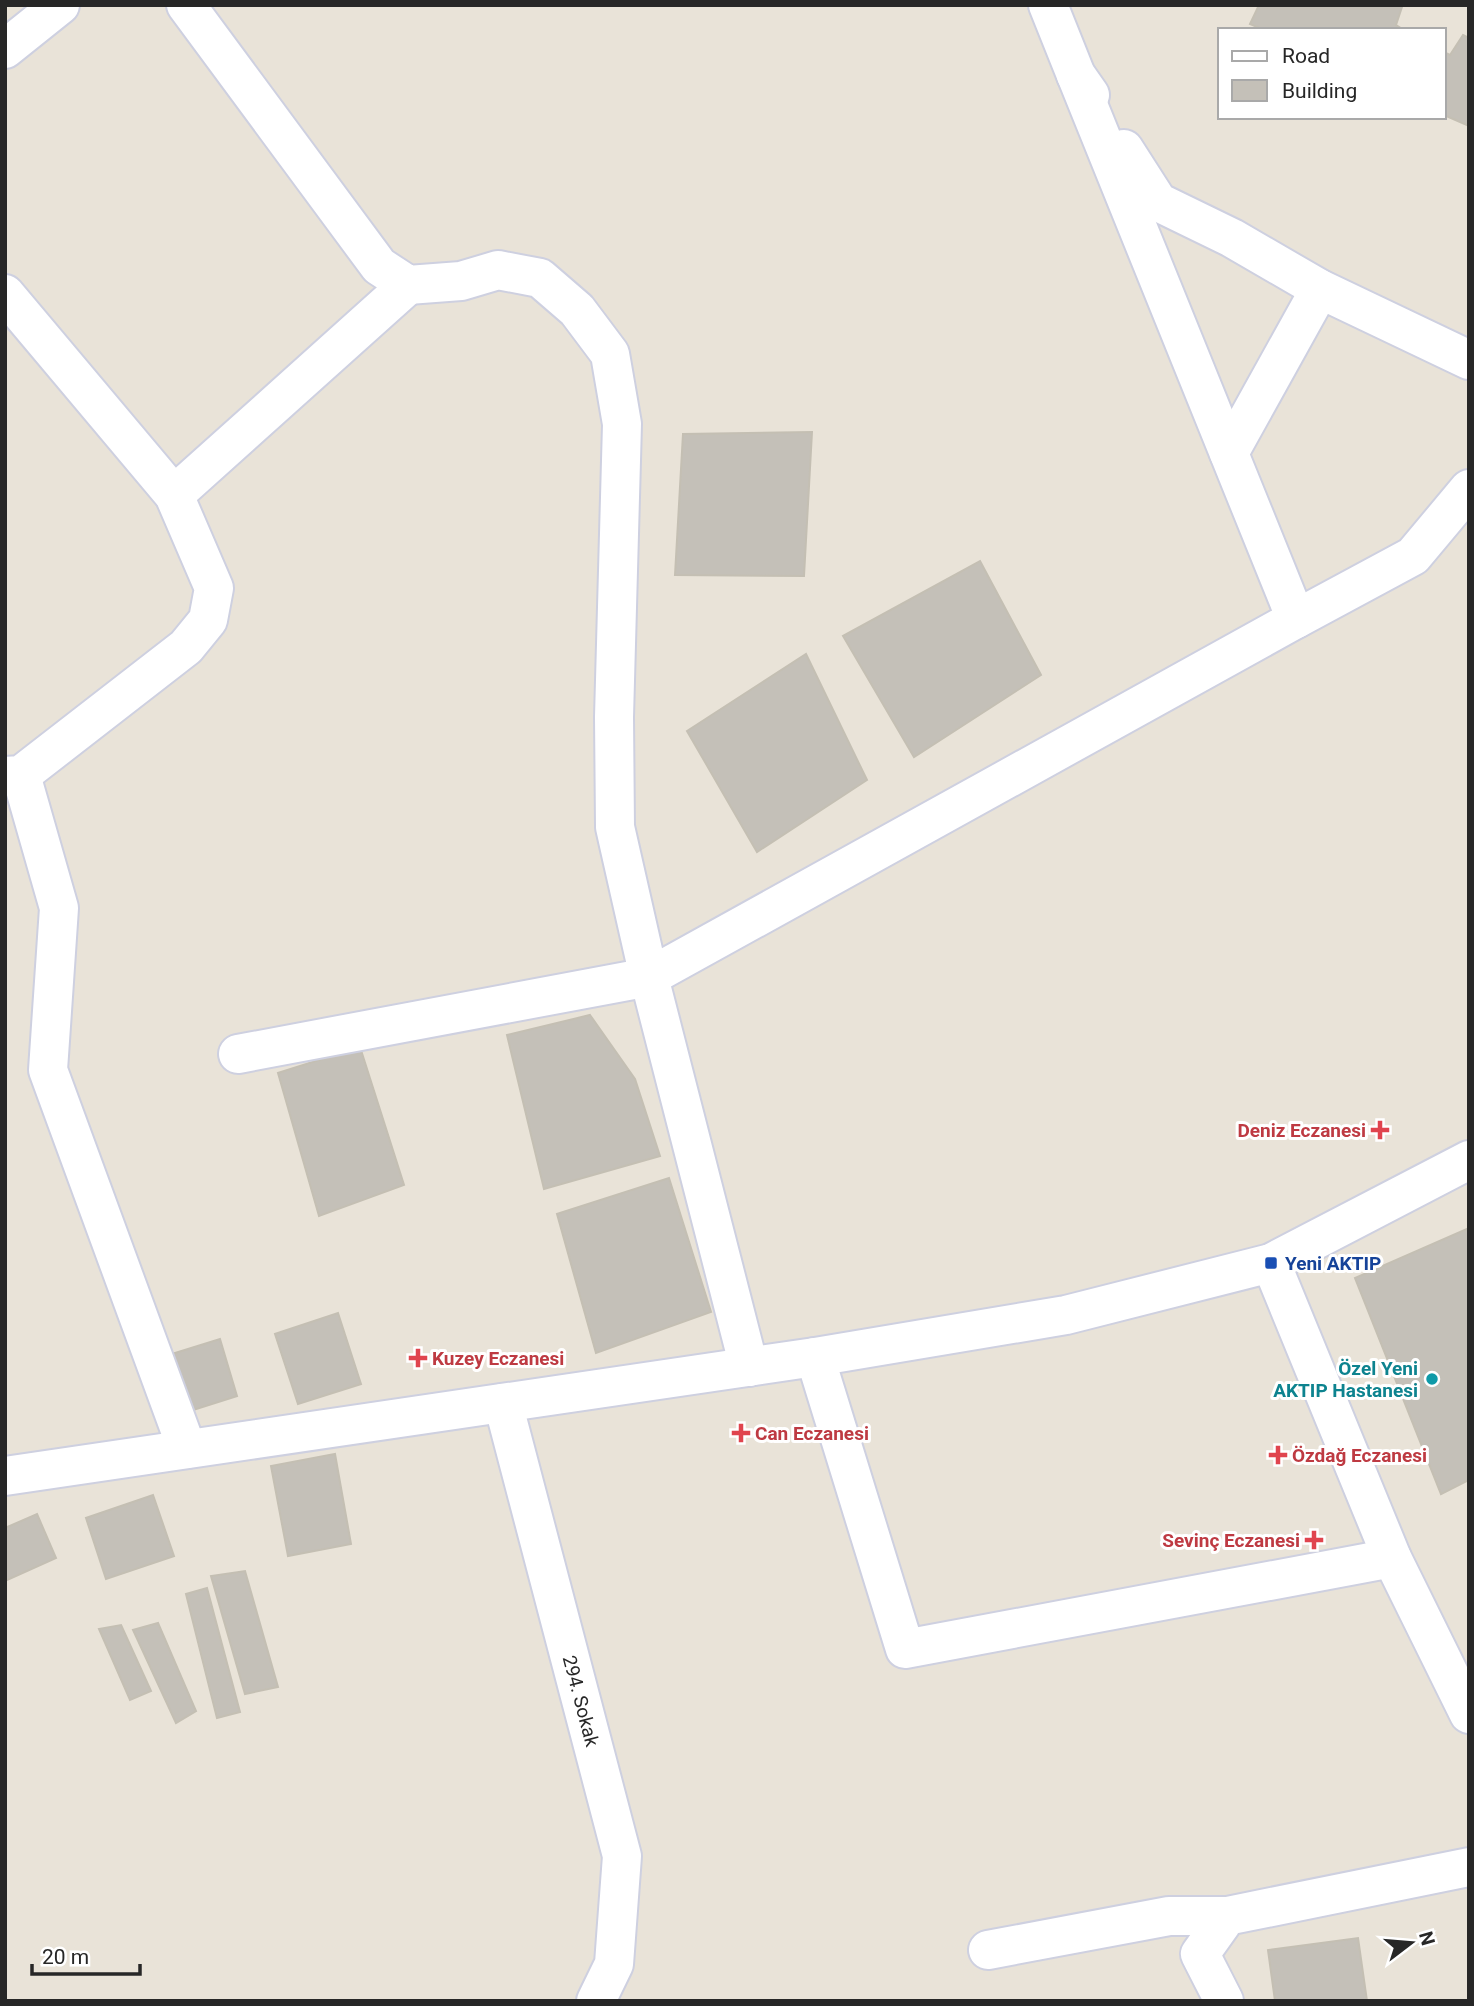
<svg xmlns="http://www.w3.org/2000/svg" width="1474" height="2006" font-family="Roboto,sans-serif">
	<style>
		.building { fill: #c4c0b8; stroke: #c4bfb3; stroke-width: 2 }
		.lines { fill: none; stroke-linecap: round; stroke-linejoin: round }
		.minor-casing { stroke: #ced0e0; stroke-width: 42 }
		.minor { stroke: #fff; stroke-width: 38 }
		.health-dot { fill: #e0444e; stroke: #fff; stroke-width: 2.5 }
		.transit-dot { fill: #1a4fb4; stroke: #fff; stroke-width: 2.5 }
		.culture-dot { fill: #0f9aa8; stroke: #fff; stroke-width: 2.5 }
		.labels { text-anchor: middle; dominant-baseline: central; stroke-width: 6; stroke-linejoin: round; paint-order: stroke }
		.health-label { font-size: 19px; font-weight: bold; fill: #be3a42; stroke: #fff; text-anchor: start }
		.transit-label { font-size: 19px; font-weight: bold; fill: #164399; stroke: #fff; text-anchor: start }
		.culture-label { font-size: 19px; font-weight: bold; fill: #0d838f; stroke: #fff; text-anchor: end }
		.street-label { font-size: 19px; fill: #272727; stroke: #fff }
	</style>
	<rect width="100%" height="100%" fill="#e9e3d8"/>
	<g class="building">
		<polygon points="1259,5 1399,5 1402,7 1396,25 1404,30 1264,30 1250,24"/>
		<polygon points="1463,35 1469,38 1469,126 1444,115 1444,52 1450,55"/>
		<polygon points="812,432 804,576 675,575 683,434"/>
		<polygon points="980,561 1041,675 914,757 843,636"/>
		<polygon points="806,654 867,780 757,852 687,731"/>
		<polygon points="590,1015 635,1079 660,1156 544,1189 507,1035"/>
		<polygon points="360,1047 404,1185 319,1216 278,1073"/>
		<polygon points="669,1178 711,1312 596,1353 557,1214"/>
		<polygon points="1469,1228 1469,1480 1441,1494 1355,1278"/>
		<polygon points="338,1313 361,1384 298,1404 275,1334"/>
		<polygon points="220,1339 237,1396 190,1411 172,1354"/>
		<polygon points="335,1454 351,1544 288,1556 271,1466"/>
		<polygon points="153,1495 174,1556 106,1579 86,1518"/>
		<polygon points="37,1514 56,1558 5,1581 5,1528"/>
		<polygon points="245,1571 278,1687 245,1694 211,1576"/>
		<polygon points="207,1588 240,1712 217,1718 186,1594"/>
		<polygon points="158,1623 196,1711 176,1723 133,1630"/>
		<polygon points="121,1625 151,1691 130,1700 99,1629"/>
		<polygon points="1358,1938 1367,2001 1275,2001 1268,1950"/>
	</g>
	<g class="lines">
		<defs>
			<g id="minor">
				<polyline points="186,5 379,266 408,285 461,281 498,270 540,278 577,310 610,354 622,424 614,717 615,827 649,977 749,1367"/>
				<polyline points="1048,5 1076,75 1090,95"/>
				<polyline points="5,49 60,5"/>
				<polyline points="1124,149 1158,202 1232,238 1320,289 1469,360"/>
				<polyline points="5,294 174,495 214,588 208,620 186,647 21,775 5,776"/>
				<polyline points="1229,453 1320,289"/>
				<polyline points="174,495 408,285"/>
				<polyline points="1296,619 1413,556 1469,489"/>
				<polyline points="21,775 59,908 48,1070 187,1449"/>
				<polyline points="238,1054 649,977 1296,619 1076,75"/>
				<polyline points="1271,1263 1392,1558 1469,1714"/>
				<polyline points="815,1357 905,1649 1392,1558"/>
				<path id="s1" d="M503,1403L622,1856L614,1964L596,2001"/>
				<polyline points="5,1476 815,1357 1066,1315 1271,1263 1469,1160"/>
				<polyline points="988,1950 1169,1916 1227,1916"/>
				<polyline points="1224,2001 1200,1954 1227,1916 1469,1867"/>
			</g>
		</defs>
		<use href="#minor" class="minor-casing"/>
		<use href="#minor" class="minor"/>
	</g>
	<g class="health-dot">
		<path d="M1376.5 1119.5h7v7h7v7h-7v7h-7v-7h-7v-7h7z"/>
		<path d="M414.5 1347.5h7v7h7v7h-7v7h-7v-7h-7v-7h7z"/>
		<path d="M737.5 1422.5h7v7h7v7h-7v7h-7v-7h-7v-7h7z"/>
		<path d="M1274.5 1444.5h7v7h7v7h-7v7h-7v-7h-7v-7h7z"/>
		<path d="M1310.5 1529.5h7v7h7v7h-7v7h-7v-7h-7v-7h7z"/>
	</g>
	<rect class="transit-dot" x="1264" y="1256" width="14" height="14" rx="3.5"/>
	<circle class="culture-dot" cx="1432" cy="1379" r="7"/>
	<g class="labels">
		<g class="health-label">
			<text x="1366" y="1130" text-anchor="end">Deniz Eczanesi</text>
			<text x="432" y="1358">Kuzey Eczanesi</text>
			<text x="755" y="1433">Can Eczanesi</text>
			<text x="1292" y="1455">Özdağ Eczanesi</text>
			<text x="1300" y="1540" text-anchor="end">Sevinç Eczanesi</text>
		</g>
		<g class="transit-label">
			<text x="1285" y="1263">Yeni AKTIP</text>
		</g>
		<g class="culture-label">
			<text x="1418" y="1368">Özel Yeni<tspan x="1418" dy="22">AKTIP Hastanesi</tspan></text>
		</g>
		<g class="street-label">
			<text stroke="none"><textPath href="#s1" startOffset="308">294. Sokak</textPath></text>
		</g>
	</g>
	<rect width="1474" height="2006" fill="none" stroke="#272727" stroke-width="14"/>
	<rect x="1218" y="28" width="228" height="91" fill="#ffffff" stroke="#a9a9a9" stroke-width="2"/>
	<rect x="1232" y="51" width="35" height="10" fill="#ffffff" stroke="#a9a9a9" stroke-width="2"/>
	<text x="1282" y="63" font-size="21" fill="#272727">Road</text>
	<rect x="1232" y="80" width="35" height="21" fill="#c4c0b8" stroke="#a9a9a9" stroke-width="2"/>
	<text x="1282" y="98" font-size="21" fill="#272727">Building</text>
	<g transform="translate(1411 1943) rotate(74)" stroke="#ffffff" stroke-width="5" paint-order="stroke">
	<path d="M0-5L12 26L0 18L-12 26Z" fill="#272727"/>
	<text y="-10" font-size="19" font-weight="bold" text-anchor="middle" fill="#272727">N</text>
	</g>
	<path d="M32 1964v10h108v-10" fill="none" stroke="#272727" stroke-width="3.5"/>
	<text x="42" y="1964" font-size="21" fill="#272727" stroke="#ffffff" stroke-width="5" paint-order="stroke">20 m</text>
</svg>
